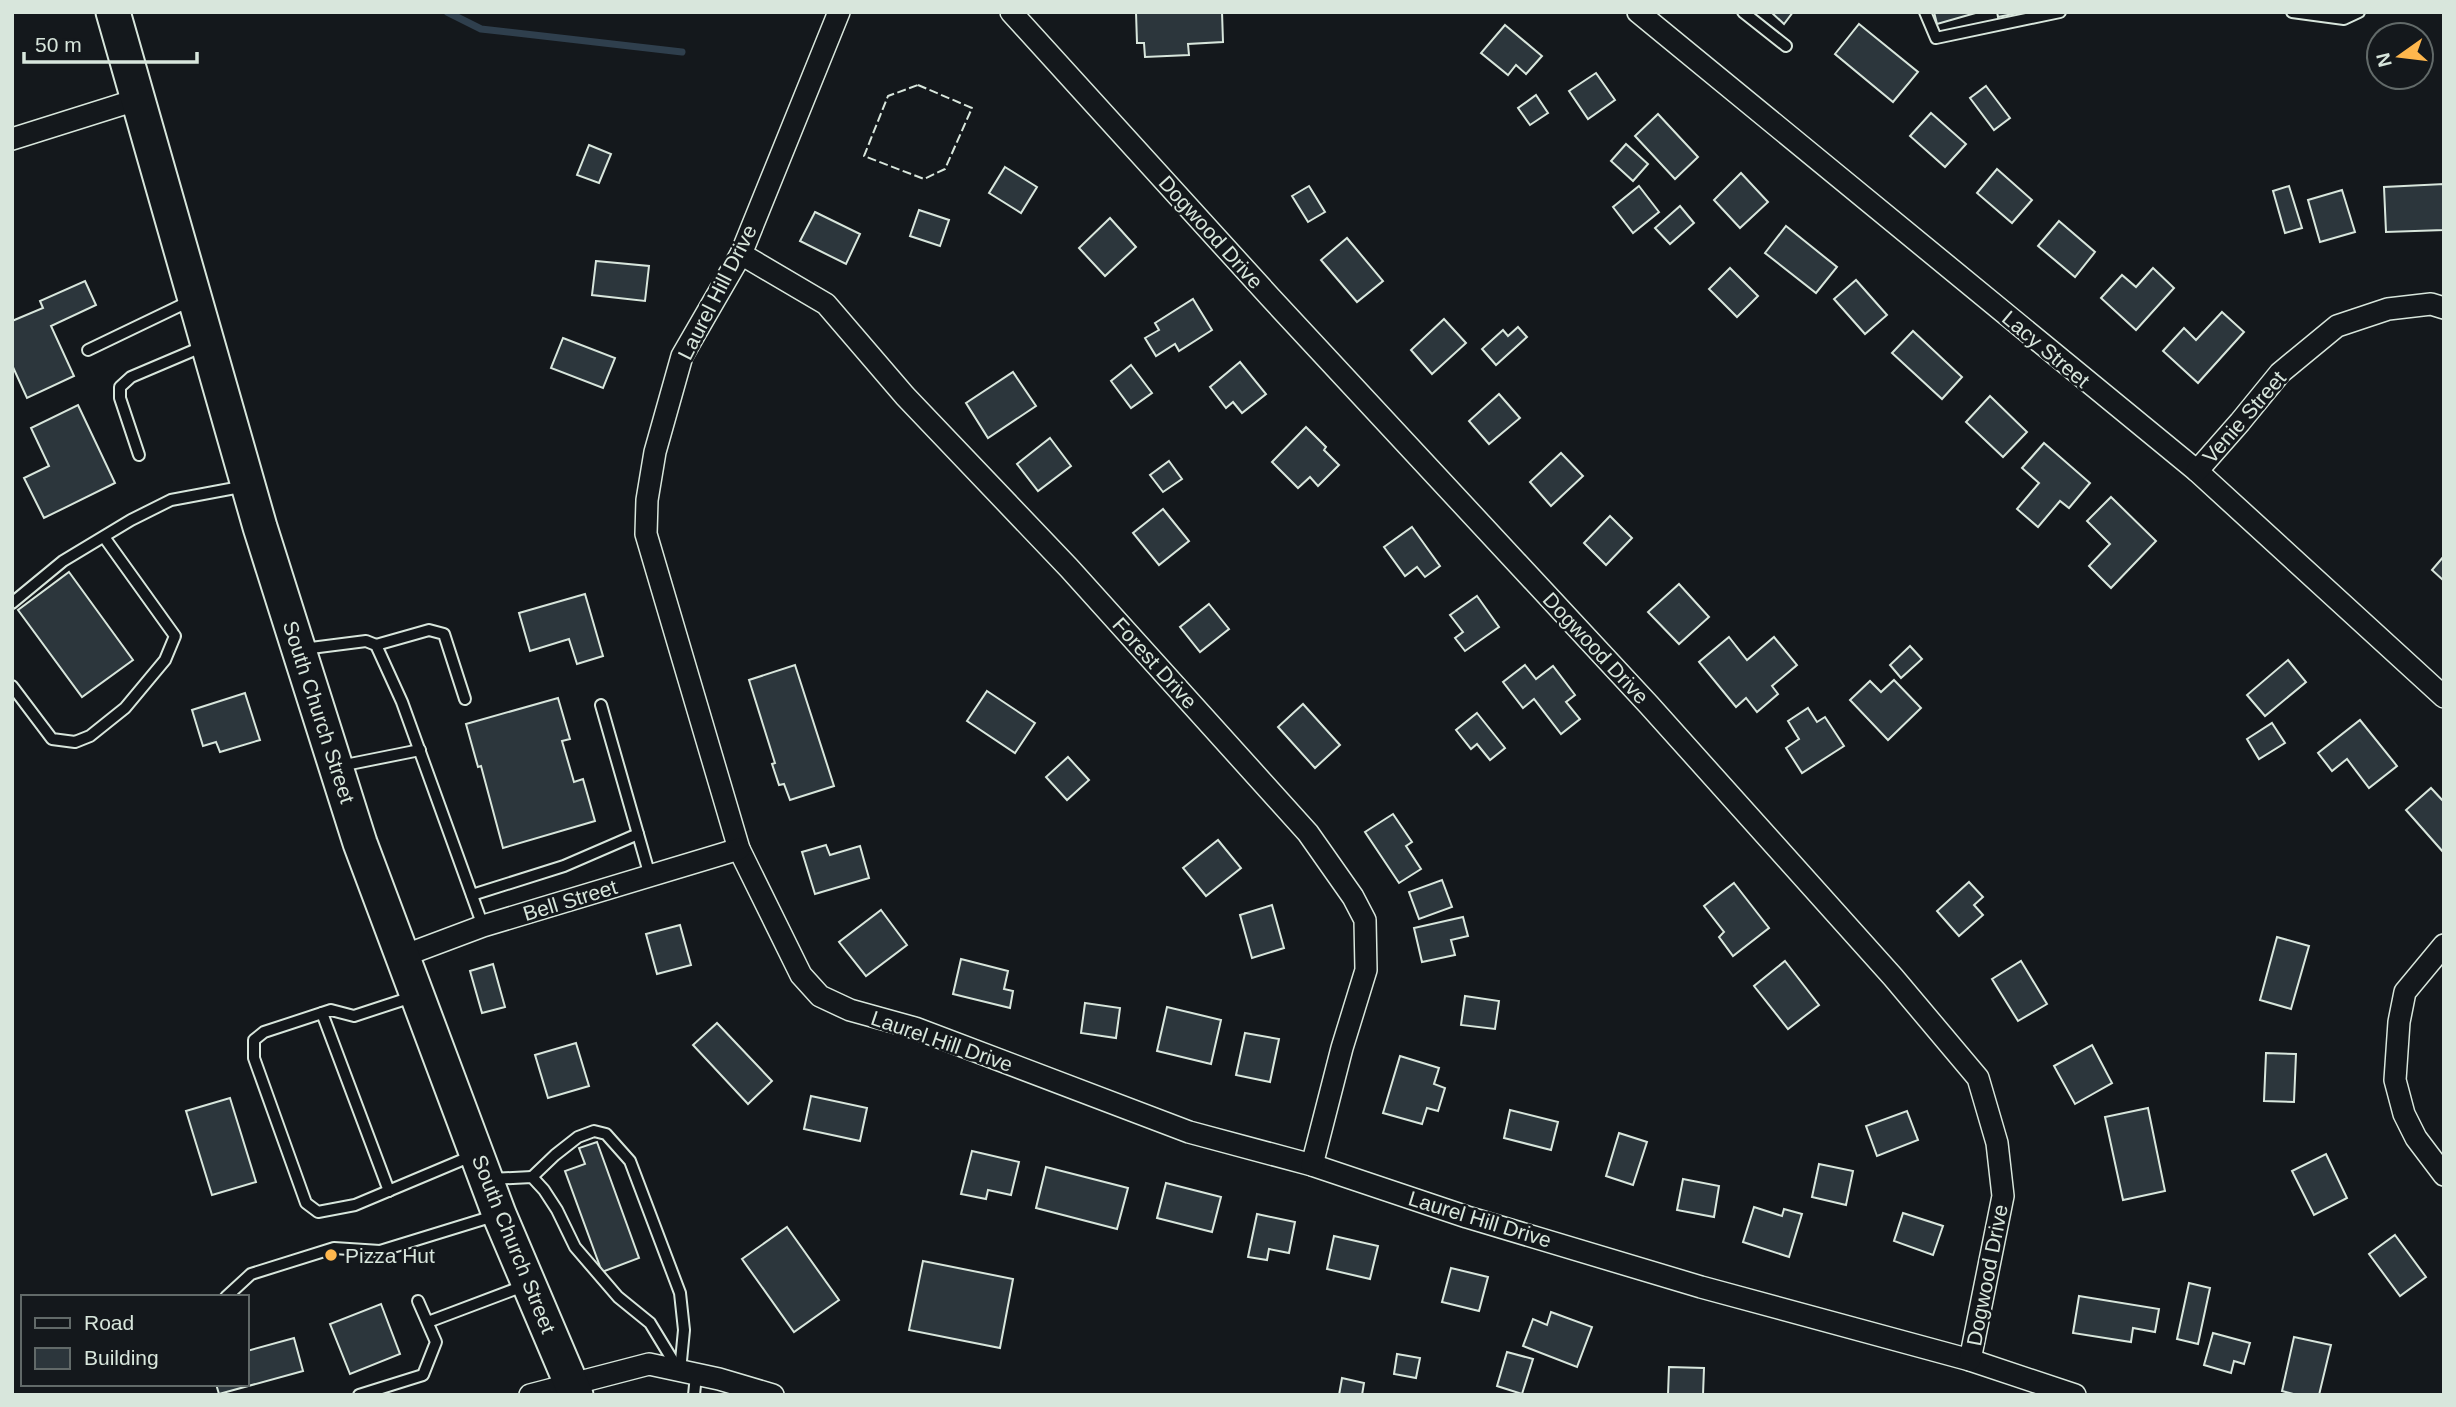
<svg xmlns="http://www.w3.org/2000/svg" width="2456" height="1407" font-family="Helvetica,sans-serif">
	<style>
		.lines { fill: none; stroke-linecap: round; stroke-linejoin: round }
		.stream { stroke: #2f3f4d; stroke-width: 7 }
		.building { fill: #2c363c; stroke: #d8e6dc; stroke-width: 2 }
		.lane-casing { stroke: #d8e6dc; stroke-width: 14 }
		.street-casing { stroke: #d8e6dc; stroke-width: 24 }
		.primary-casing { stroke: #d8e6dc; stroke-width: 37 }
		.lane { stroke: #14181c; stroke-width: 10 }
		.street { stroke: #14181c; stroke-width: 21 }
		.primary { stroke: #14181c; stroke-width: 33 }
		.fence { stroke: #d8e6dc; stroke-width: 2; stroke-dasharray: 9 3.5; stroke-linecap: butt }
		.poi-dot { fill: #ffb74d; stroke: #14181c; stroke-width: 2.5 }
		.labels { text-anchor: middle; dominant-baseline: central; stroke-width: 5; stroke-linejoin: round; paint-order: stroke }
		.street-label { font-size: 21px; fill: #d8e6dc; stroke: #14181c }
		.poi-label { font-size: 21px; fill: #d8e6dc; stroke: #14181c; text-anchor: start }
	</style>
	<rect width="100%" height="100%" fill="#14181c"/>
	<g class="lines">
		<polyline class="stream" points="447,12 481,29 682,52"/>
	</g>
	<g class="building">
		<polygon points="1136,12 1222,12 1223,42 1188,44 1189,55 1145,57 1144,43 1137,43"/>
		<polygon points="1771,12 1793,12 1784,24"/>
		<polygon points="1934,12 1979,12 1937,24"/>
		<polygon points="1997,12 2023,12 1998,17"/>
		<polygon points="1859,24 1918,72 1893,102 1835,54"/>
		<polygon points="1505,25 1542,56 1526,74 1516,65 1508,75 1481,53"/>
		<polygon points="1596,73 1615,100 1588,119 1569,91"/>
		<polygon points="1986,86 2010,118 1994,130 1970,98"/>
		<polygon points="1536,95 1548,113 1530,125 1518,108"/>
		<polygon points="1931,113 1966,144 1945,167 1910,136"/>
		<polygon points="1658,114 1698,157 1675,179 1635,136"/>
		<polygon points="1626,144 1648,164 1633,181 1611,161"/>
		<polygon points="589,145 611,154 599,183 577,175"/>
		<polygon points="1005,167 1037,187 1021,213 989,193"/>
		<polygon points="1997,169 2032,200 2012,223 1977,193"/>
		<polygon points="1741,173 1768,202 1740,228 1714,200"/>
		<polygon points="2444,184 2444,230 2386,232 2384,187"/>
		<polygon points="1309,186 1325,212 1308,222 1292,196"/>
		<polygon points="1639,186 1659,212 1633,233 1613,207"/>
		<polygon points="2289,186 2302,228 2285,233 2273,191"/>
		<polygon points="2342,190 2355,232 2320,242 2308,200"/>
		<polygon points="1680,206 1694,223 1670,244 1655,228"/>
		<polygon points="919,210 949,220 940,246 910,236"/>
		<polygon points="815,212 860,234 846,264 800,241"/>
		<polygon points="1110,218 1136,247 1105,276 1079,248"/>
		<polygon points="2059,221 2095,252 2075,277 2038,246"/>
		<polygon points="1786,226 1837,267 1816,293 1765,253"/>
		<polygon points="1347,238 1383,281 1357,302 1321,260"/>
		<polygon points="596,261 649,266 645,301 592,295"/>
		<polygon points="1730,268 1758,296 1737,317 1709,289"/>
		<polygon points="2153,268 2174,288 2136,330 2101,298 2122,275 2136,287"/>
		<polygon points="1856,280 1887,315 1865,334 1834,299"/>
		<polygon points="85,281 96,305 51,326 74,376 27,398 12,365 12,321 43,308 40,301"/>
		<polygon points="1193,299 1212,330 1179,351 1175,344 1156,356 1145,338 1159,330 1155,323"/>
		<polygon points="2222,312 2244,332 2198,383 2163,351 2184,328 2196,340"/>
		<polygon points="1444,319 1466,343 1432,374 1411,350"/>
		<polygon points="1518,327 1527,337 1496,365 1482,349 1503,330 1508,336"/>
		<polygon points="1913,331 1962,377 1942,399 1892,353"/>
		<polygon points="563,338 615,358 603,388 551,368"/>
		<polygon points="1240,362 1266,394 1242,413 1233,402 1226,408 1210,387"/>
		<polygon points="1131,365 1152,393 1131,408 1111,381"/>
		<polygon points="1013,372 1036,406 988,438 966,403"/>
		<polygon points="1499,394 1520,418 1489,444 1469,421"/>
		<polygon points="1990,396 2027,432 2003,457 1966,422"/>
		<polygon points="78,405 115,483 44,518 24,478 49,466 31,428"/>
		<polygon points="1306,427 1326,447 1324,450 1339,465 1318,486 1310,477 1298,488 1272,462"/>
		<polygon points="1050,438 1071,466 1038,491 1017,464"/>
		<polygon points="2044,443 2090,483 2069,508 2060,501 2038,527 2017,509 2039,483 2022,468"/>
		<polygon points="1561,453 1583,476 1551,506 1530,482"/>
		<polygon points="1169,461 1182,479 1163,492 1150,475"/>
		<polygon points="2111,497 2156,541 2111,588 2089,566 2110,544 2087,521"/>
		<polygon points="1163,509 1189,541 1159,565 1133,533"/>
		<polygon points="1610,516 1632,538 1606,565 1584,543"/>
		<polygon points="1412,527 1440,566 1425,577 1417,567 1405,576 1384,547"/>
		<polygon points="2444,556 2444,581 2432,570"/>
		<polygon points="69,572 133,660 82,697 18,610"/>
		<polygon points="1679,584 1709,617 1679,644 1648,612"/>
		<polygon points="585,594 603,656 577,664 569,639 530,651 519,613"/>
		<polygon points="1477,596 1499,627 1465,651 1455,638 1463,632 1450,615"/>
		<polygon points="1209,604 1229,629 1200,652 1180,627"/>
		<polygon points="1729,637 1747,660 1774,637 1797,665 1772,686 1778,694 1757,712 1746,698 1736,707 1699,662"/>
		<polygon points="1910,646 1922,659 1901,678 1890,665"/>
		<polygon points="2288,660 2306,682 2265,716 2247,695"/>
		<polygon points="795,665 834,786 790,800 784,784 779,785 772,764 775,763 749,680"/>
		<polygon points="1525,665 1536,679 1553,666 1575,695 1566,702 1580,719 1561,734 1534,699 1523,708 1503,682"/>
		<polygon points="1894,680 1921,708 1888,740 1850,700 1870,681 1881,692"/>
		<polygon points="987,691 1035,723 1015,753 967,721"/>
		<polygon points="245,693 260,740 220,752 216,742 203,746 192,710"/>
		<polygon points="558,698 570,739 562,741 574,782 583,779 595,821 503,848 481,766 478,767 466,724"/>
		<polygon points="1303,704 1340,745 1315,768 1278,727"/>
		<polygon points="1808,708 1817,722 1825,717 1844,746 1802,773 1786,748 1799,739 1788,721"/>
		<polygon points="1477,713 1505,748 1490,760 1477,744 1471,749 1456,730"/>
		<polygon points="2360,720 2397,766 2369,788 2347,759 2332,771 2318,753"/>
		<polygon points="2272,723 2285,743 2259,759 2247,739"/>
		<polygon points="1068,757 1089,780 1067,800 1046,777"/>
		<polygon points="2431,788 2444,802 2444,853 2406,810"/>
		<polygon points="1393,814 1412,842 1406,846 1421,869 1399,883 1365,832"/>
		<polygon points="1218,840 1241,868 1206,896 1183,868"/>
		<polygon points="826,845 830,855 860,846 869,878 815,894 802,852"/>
		<polygon points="1442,880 1452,907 1419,919 1409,892"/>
		<polygon points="1969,882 1983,897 1974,905 1983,915 1959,936 1937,911"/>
		<polygon points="1734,883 1769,928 1733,956 1719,937 1724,932 1704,906"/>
		<polygon points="1272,905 1284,948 1252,958 1240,915"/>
		<polygon points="881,910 907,945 866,976 839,942"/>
		<polygon points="1463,917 1468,936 1451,940 1455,955 1422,962 1414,928"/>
		<polygon points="680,925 691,965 657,974 646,934"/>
		<polygon points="2277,937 2309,946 2291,1009 2260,1000"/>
		<polygon points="961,959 1008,971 1004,989 1013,991 1010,1008 953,994"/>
		<polygon points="1785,961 1819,1005 1788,1029 1754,986"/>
		<polygon points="2021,961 2047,1004 2018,1021 1992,979"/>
		<polygon points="493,964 505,1007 482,1013 470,971"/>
		<polygon points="1465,996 1499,1001 1495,1029 1461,1025"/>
		<polygon points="1085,1003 1120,1008 1116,1038 1081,1033"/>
		<polygon points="1167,1007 1221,1020 1211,1064 1157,1051"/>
		<polygon points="717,1023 772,1081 748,1104 693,1045"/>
		<polygon points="1245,1033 1279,1039 1270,1082 1236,1075"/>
		<polygon points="576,1043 589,1086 548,1098 535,1055"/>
		<polygon points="2092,1045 2112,1083 2075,1104 2054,1066"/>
		<polygon points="2266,1053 2296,1054 2294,1102 2264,1101"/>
		<polygon points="1400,1056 1439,1068 1434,1084 1445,1088 1438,1111 1427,1108 1422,1124 1383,1113"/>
		<polygon points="811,1096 867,1108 860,1141 804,1129"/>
		<polygon points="230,1098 256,1182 212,1195 186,1111"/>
		<polygon points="2148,1108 2165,1191 2123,1200 2105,1117"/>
		<polygon points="1510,1110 1558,1122 1551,1150 1504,1138"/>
		<polygon points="1907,1111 1918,1140 1877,1156 1866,1126"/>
		<polygon points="1619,1133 1647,1142 1633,1185 1606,1176"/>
		<polygon points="597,1142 639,1258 602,1272 565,1171 585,1164 579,1148"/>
		<polygon points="972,1151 1019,1162 1011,1195 988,1190 986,1199 961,1194"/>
		<polygon points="2326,1154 2347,1198 2314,1215 2292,1171"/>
		<polygon points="1819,1164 1853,1171 1846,1205 1812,1197"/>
		<polygon points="1046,1167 1128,1188 1117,1229 1036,1208"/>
		<polygon points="1683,1179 1719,1186 1714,1217 1677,1210"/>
		<polygon points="1166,1183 1221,1197 1212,1232 1157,1218"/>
		<polygon points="1754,1207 1782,1216 1784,1209 1802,1214 1789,1257 1743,1242"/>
		<polygon points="1903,1213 1943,1226 1933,1255 1894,1241"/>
		<polygon points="1257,1214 1295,1222 1289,1253 1269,1249 1267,1260 1248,1257"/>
		<polygon points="787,1227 839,1300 794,1332 742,1259"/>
		<polygon points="2395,1235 2426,1277 2400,1296 2369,1254"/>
		<polygon points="1334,1236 1378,1246 1370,1279 1327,1269"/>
		<polygon points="923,1261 1013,1279 1000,1348 909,1330"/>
		<polygon points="1451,1268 1488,1277 1479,1311 1442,1302"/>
		<polygon points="2189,1283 2210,1288 2198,1344 2177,1339"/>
		<polygon points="2079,1296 2159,1309 2155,1332 2133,1328 2131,1342 2073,1333"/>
		<polygon points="381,1304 400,1354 350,1374 330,1324"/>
		<polygon points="1551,1312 1592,1327 1577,1367 1523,1346 1533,1319 1547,1325"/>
		<polygon points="2213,1333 2250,1343 2244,1364 2234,1361 2231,1373 2204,1365"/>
		<polygon points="2294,1337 2331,1345 2319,1395 2297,1395 2282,1391"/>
		<polygon points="294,1338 303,1371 219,1394 216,1384 247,1384 247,1351"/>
		<polygon points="1507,1352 1533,1359 1522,1394 1497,1386"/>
		<polygon points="1397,1354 1420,1358 1416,1378 1394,1374"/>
		<polygon points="1669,1367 1704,1368 1703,1395 1668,1395"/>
		<polygon points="1342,1378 1364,1383 1362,1395 1339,1395"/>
	</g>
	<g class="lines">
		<defs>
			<g id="lane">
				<polyline points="1743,12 1786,46"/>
				<polyline points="1925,12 1936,38 2060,12"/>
				<polyline points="2292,12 2344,19 2359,12"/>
				<polyline points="88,350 192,300"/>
				<polyline points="139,455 120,398 120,387 131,377 204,346"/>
				<polyline points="12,603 63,561 131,520 171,500 246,486"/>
				<polyline points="376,645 429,630 444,634 465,699"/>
				<polyline points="303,649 366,641 376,645 402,702 483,926"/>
				<polyline points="12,686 52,739 75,742 90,736 125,708 165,660 175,636 104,537"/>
				<polyline points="601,705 650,876"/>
				<polyline points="340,766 420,750"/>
				<polyline points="472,895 564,866 638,834"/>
				<polyline points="412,997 354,1016 331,1010 264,1032 254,1040 254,1058 306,1203 318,1212 355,1205 474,1155"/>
				<polyline points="322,1013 389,1191"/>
				<polyline points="532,1177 555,1155 578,1137 594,1131 606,1134 630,1161 680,1293 684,1330 680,1371"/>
				<polyline points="490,1179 532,1177 544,1190 557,1210 575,1247 618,1297 650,1323 678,1369"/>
				<polyline points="226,1297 251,1274 334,1248 380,1251 497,1215"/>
				<polyline points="428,1322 526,1285"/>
				<polyline points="359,1395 423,1375 436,1342 418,1301"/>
				<polyline points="694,1395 696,1375"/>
			</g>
			<g id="street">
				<polyline points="839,12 741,254 682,356 655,452 647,500 646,534 739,849 801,975 820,996 850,1010 915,1028 1189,1132 1312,1165 1467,1217 1701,1287 1970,1360 2075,1395"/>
				<polyline points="1011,12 1270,297 1649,705 1893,977 1978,1078 1997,1143 2003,1196 1970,1360"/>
				<polyline points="1638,12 2197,471 2444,697"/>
				<polyline points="12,139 139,99"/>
				<polyline points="741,254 826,304 905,396 1069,568 1308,833 1353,897 1365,920 1366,970 1342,1048 1312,1165"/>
				<polyline points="2197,471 2240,422 2280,373 2337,326 2388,309 2431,304 2444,308"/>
				<polyline points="2444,945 2405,992 2399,1022 2395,1080 2404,1114 2416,1138 2444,1175"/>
				<polyline points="403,956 483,926 739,849"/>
				<polyline points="530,1395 649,1364 719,1379 773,1395"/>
			</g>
			<polyline id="primary" points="113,12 260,527 360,843 499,1214 576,1395"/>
		</defs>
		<use href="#lane" class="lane-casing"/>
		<use href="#street" class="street-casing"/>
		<use href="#primary" class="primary-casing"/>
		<use href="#lane" class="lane"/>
		<use href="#street" class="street"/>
		<use href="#primary" class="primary"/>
		<polygon class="fence" points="918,85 972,108 945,169 924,179 864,156 888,96"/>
	</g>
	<circle class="poi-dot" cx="331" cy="1255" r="7"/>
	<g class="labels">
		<g class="street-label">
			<text transform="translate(1211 232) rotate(48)">Dogwood Drive</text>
			<text transform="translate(717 292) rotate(-63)">Laurel Hill Drive</text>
			<text transform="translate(2046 349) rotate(40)">Lacy Street</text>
			<text transform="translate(2244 417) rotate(-49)">Venie Street</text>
			<text transform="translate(1596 648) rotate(47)">Dogwood Drive</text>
			<text transform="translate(1155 663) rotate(48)">Forest Drive</text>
			<text transform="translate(319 712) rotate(72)">South Church Street</text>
			<text transform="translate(570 900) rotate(-17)">Bell Street</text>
			<text transform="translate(942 1041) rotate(19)">Laurel Hill Drive</text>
			<text transform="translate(1480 1219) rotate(17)">Laurel Hill Drive</text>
			<text transform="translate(514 1244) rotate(68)">South Church Street</text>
			<text transform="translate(1987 1275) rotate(-79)">Dogwood Drive</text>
		</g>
		<g class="poi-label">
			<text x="345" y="1255">Pizza Hut</text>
		</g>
	</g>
	<rect width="2456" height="1407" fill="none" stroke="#d8e6dc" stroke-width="28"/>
	<rect x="21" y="1295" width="228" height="91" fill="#14181c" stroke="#626a69" stroke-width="2"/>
	<rect x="35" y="1318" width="35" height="10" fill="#14181c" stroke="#626a69" stroke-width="2"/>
	<text x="84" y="1330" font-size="21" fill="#d8e6dc">Road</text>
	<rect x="35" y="1348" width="35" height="21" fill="#2c363c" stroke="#626a69" stroke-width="2"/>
	<text x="84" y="1365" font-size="21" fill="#d8e6dc">Building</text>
	<g transform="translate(2400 56) rotate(256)"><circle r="33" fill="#14181c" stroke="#626a69" stroke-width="2"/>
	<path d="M0-5L12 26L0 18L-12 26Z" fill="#ffb74d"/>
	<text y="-10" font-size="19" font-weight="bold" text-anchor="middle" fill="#d8e6dc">N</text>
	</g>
	<path d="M24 52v10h173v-10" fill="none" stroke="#d8e6dc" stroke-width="3.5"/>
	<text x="35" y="52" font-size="21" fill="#d8e6dc" stroke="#14181c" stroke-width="5" paint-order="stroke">50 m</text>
</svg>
